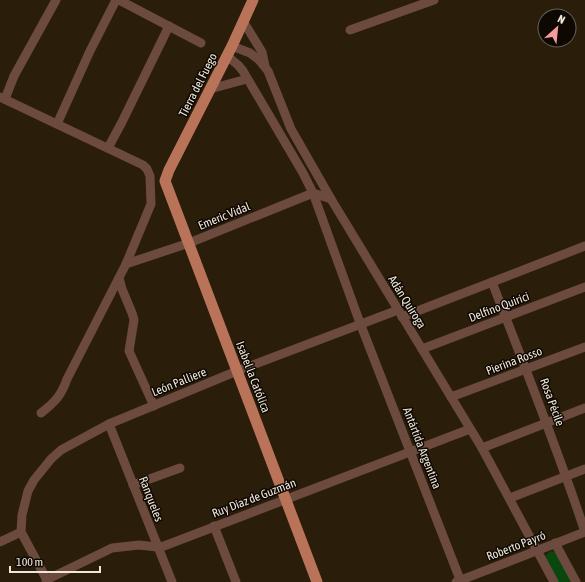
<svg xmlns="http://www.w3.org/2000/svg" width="585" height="582" font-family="'Asap Condensed',sans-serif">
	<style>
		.green { fill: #0a470e }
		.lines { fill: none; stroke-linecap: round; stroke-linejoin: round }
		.minor { stroke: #6c4a3d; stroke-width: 9 }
		.major { stroke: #b87358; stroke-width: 11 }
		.labels { text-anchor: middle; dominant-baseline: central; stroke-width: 3; stroke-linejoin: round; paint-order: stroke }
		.street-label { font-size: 12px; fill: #f0e7db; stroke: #0e0803 }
	</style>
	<rect width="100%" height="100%" fill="#2a1d0a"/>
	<polygon class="green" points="551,551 557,553 573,582 557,582 545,559 546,555"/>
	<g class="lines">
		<g class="minor">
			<polyline points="119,0 201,43"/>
			<polyline points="243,21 262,52 265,66"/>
			<polyline points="350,30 434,0"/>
			<polyline points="232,46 250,53 259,60 268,71 291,129 331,199 482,448 554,582"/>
			<polyline points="227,56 238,65 243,71 303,173 313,193 360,323 461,582"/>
			<polyline points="210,89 247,79"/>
			<path d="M0,97L143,165L147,169L150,176L151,204L126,264L67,379C61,396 55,402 41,413"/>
			<polyline points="5,99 14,76 56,0"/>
			<polyline points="57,124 90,51 116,0"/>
			<polyline points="108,148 122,122 169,26"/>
			<polyline points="126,264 189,243 313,193 331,199"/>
			<polyline points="119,278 122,289 132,313 134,320 129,351 154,406"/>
			<path d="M492,282C524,365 557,447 585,532"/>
			<polyline points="402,317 585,246"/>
			<polyline points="422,349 585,287"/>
			<polyline points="451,397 585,347"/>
			<polyline points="109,424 172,582"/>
			<polyline points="482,448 585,408"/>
			<polyline points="133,485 180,468"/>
			<polyline points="510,498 585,469"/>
			<polyline points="214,526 236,582"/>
			<polyline points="0,542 21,532"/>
			<polyline points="555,543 576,582"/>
			<polyline points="46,580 112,548 139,545 157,547 164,546 470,429"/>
			<polyline points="48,582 21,532 22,515 28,491 34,480 51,459 61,450 109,424 237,371 398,310"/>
			<polyline points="456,582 585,532"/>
		</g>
		<polyline class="major" points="253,0 232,46 169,170 165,181 317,582"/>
	</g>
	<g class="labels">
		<g class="street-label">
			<text transform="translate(198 85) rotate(-63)">Tierra del Fuego</text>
			<text transform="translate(224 216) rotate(-22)">Emeric Vidal</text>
			<text transform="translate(407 302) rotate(58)">Adán Quiroga</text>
			<text transform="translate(499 307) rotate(-21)">Delfino Quirici</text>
			<text transform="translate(514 361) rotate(-21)">Pierina Rosso</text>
			<text transform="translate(253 377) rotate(69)">Isabel la Católica</text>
			<text transform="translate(179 382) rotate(-22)">León Palliere</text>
			<text transform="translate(552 402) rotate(70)">Rosa Pécile</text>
			<text transform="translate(422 448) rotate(69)">Antártida Argentina</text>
			<text transform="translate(254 498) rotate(-21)">Ruy Díaz de Guzmán</text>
			<text transform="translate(151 499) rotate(69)">Ranqueles</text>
			<text transform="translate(516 546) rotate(-21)">Roberto Payró</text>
		</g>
	</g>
	<g transform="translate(557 28) rotate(27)"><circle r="19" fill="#0e0803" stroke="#686159"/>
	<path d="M0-3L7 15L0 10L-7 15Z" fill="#f59b9c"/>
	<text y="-6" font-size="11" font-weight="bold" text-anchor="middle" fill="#f0e7db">N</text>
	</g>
	<path d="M10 566v6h90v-6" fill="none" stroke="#f0e7db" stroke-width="2"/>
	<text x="16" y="566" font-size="12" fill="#f0e7db" stroke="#0e0803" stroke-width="3" paint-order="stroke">100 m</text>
</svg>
